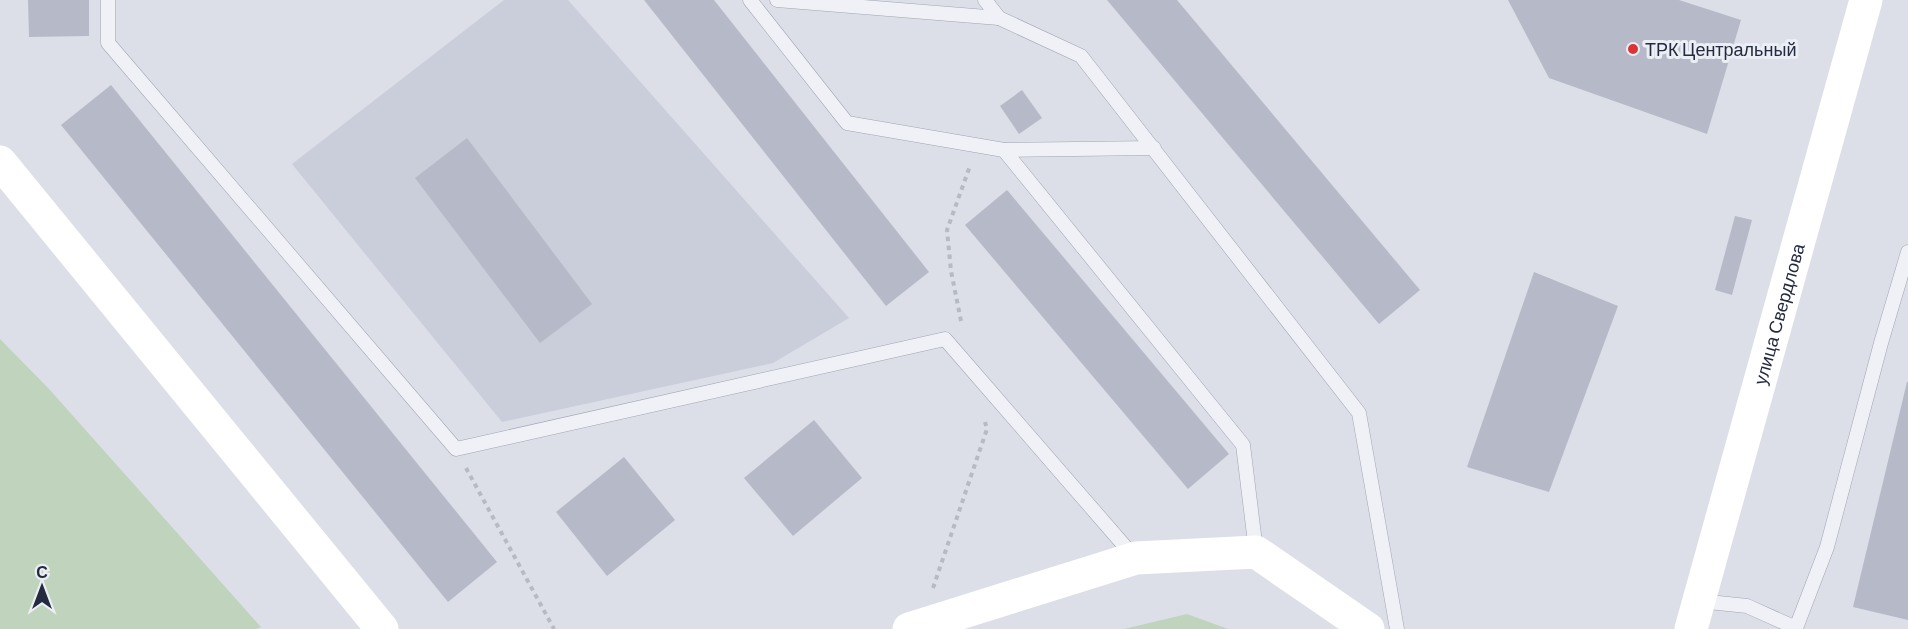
<svg xmlns="http://www.w3.org/2000/svg" width="1908" height="629" font-family="Barlow,sans-serif">
	<style>
		.built { fill: #caceda }
		.green { fill: #bfd3bd }
		.building { fill: #b6bac8 }
		.lines { fill: none; stroke-linecap: round; stroke-linejoin: round }
		.lane-casing { stroke: #a1a5b2; stroke-width: 15 }
		.path { stroke: #b6bac3; stroke-width: 4; stroke-dasharray: 4.5 4.5; stroke-linecap: butt }
		.lane { stroke: #eff1f6; stroke-width: 14 }
		.secondary { stroke: #fff; stroke-width: 33 }
		.poi-dot { fill: #da3436; stroke: #eceef5; stroke-width: 2 }
		.labels { text-anchor: middle; dominant-baseline: central; stroke-width: 6; stroke-linejoin: round; paint-order: stroke }
		.poi-label { font-size: 18px; fill: #252b3f; stroke: #eceef5; text-anchor: start }
		.street-label { font-size: 18px; fill: #252b3f; stroke: #eceef5 }
	</style>
	<rect width="100%" height="100%" fill="#dcdfe8"/>
	<polygon class="built" points="504,0 568,0 849,318 773,363 502,422 292,164"/>
	<g class="green">
		<polygon points="0,339 49,389 261,627 256,629 0,629"/>
		<polygon points="1187,614 1228,629 1124,629"/>
	</g>
	<g class="building">
		<polygon points="28,0 89,0 89,36 29,37"/>
		<polygon points="644,0 714,0 929,272 886,306"/>
		<polygon points="1107,0 1177,0 1420,290 1379,324"/>
		<polygon points="1508,0 1679,0 1741,20 1707,134 1549,78"/>
		<polygon points="111,85 497,562 448,602 61,125"/>
		<polygon points="1022,90 1042,118 1019,134 1000,106"/>
		<polygon points="467,138 592,304 540,343 415,178"/>
		<polygon points="1007,190 1229,454 1188,489 965,225"/>
		<polygon points="1735,216 1752,220 1732,295 1715,290"/>
		<polygon points="1534,272 1618,306 1549,492 1467,467"/>
		<polygon points="1907,382 1908,382 1908,620 1853,607"/>
		<polygon points="814,420 862,478 793,536 744,478"/>
		<polygon points="624,457 675,520 607,576 556,512"/>
	</g>
	<g class="lines">
		<defs>
			<g id="lane">
				<polyline points="108,0 108,43 456,449 945,339 1135,558"/>
				<polyline points="750,0 847,123 1004,150 1154,148"/>
				<polyline points="777,0 999,18"/>
				<polyline points="985,0 999,18 1081,56 1359,413 1397,629"/>
				<polyline points="1004,150 1243,445 1256,551"/>
				<polyline points="1699,601 1747,606 1796,628 1827,547 1881,343 1908,252"/>
			</g>
		</defs>
		<use href="#lane" class="lane-casing"/>
		<g class="path">
			<polyline points="961,321 951,271 947,230 970,166"/>
			<polyline points="466,468 554,629"/>
			<polyline points="933,588 987,429 985,422"/>
		</g>
		<use href="#lane" class="lane"/>
		<g class="secondary">
			<polyline points="0,162 382,629"/>
			<polyline points="909,629 1136,558 1256,552 1368,629"/>
			<path id="s1" d="M1691,629L1866,0"/>
		</g>
	</g>
	<circle class="poi-dot" cx="1633" cy="49" r="6"/>
	<g class="labels">
		<g class="poi-label">
			<text x="1645" y="49">ТРК Центральный</text>
		</g>
		<g class="street-label">
			<text stroke="none"><textPath href="#s1" startOffset="327">улица Свердлова</textPath></text>
		</g>
	</g>
	<g transform="translate(42 587)" stroke="#eceef5" stroke-width="4.5" paint-order="stroke">
	<path d="M0-4.5L10 22L0 15L-10 22Z" fill="#252b3f"/>
	<text y="-9" font-size="16" font-weight="bold" text-anchor="middle" fill="#252b3f">С</text>
	</g>
</svg>
